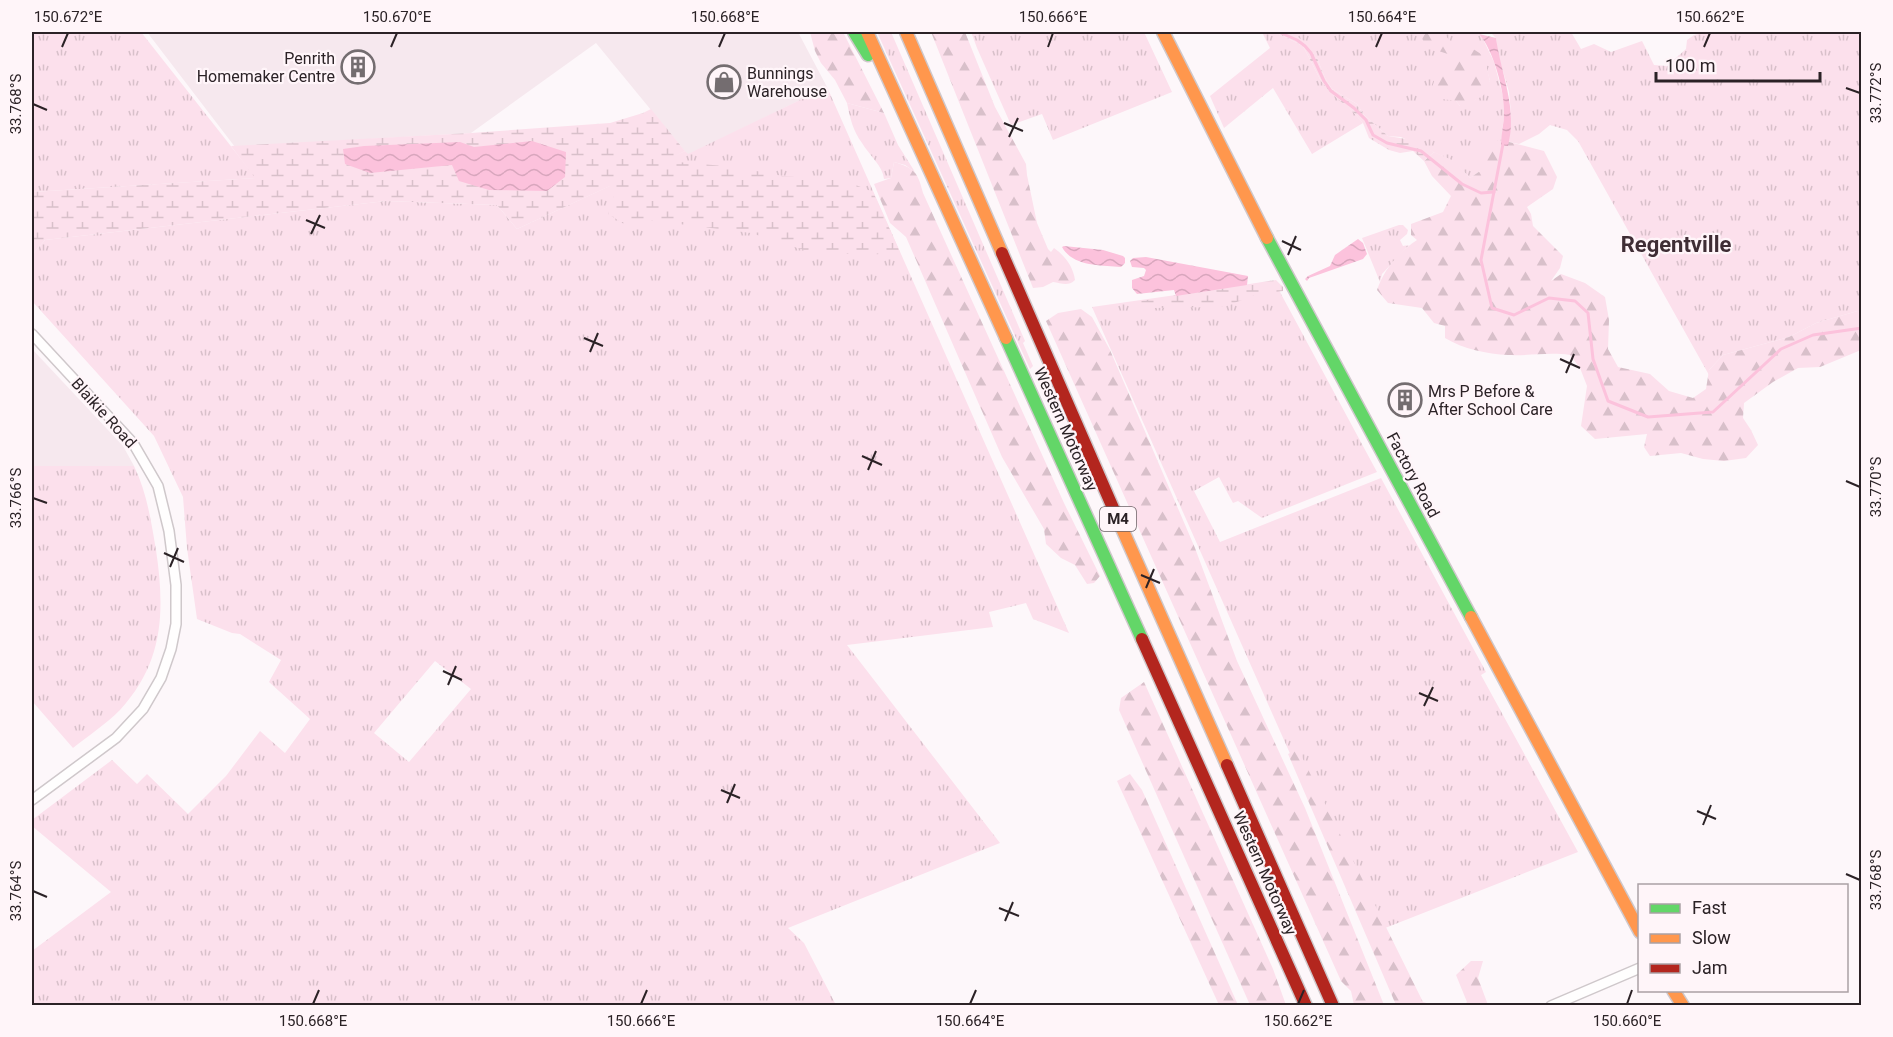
<svg xmlns="http://www.w3.org/2000/svg" width="1893" height="1037" font-family="Roboto,sans-serif">
	<style>
		.built { fill: #f6e8ee }
		.grass { fill: url(#grass-tufts); fill-rule: evenodd }
		.forest { fill: url(#forest-firs) }
		.wetland { fill: url(#wetland-marsh) }
		.water { fill: url(#water-waves) }
		.lines { fill: none; stroke-linecap: round; stroke-linejoin: round }
		.stream { stroke: #fcc2dc; stroke-width: 3 }
		.street-casing { stroke: #cfc8cb; stroke-width: 12 }
		.fast-casing { stroke: #cfc8cb; stroke-width: 15 }
		.slow-casing { stroke: #cfc8cb; stroke-width: 15 }
		.jam-casing { stroke: #cfc8cb; stroke-width: 15 }
		.street { stroke: #fffefe; stroke-width: 9 }
		.fast { stroke: #63d668; stroke-width: 12 }
		.slow { stroke: #ff974d; stroke-width: 12 }
		.jam { stroke: #b3261e; stroke-width: 12 }
		.ticks { fill: none; stroke: #2b2226; stroke-width: 2 }
		.labels { text-anchor: middle; dominant-baseline: central; stroke-width: 4.5; stroke-linejoin: round; paint-order: stroke }
		.shield { fill: #fff5f9; stroke: #6b6165; stroke-width: 1.5 }
		.shield-label { font-size: 15px; font-weight: bold; fill: #2b2226 }
		.poi-label { font-size: 16px; fill: #2b2226; stroke: #fff5f9; text-anchor: start }
		.street-label { font-size: 16px; fill: #2b2226; stroke: #fff5f9 }
		.district-label { font-size: 22px; font-weight: bold; fill: #3f2d35; stroke: #fff5f9 }
		.neatline { fill: none; stroke: #2b2226; stroke-width: 2 }
		.ticks-label { font-size: 15px; text-anchor: middle; fill: #2b2226 }
	</style>
	<defs>
		<pattern id="grass-tufts" width="24" height="20" patternUnits="userSpaceOnUse" patternTransform="scale(1.5)"><rect width="24" height="20" fill="#fce0ec"/><path d="M3 7l-1-3M5 7V3M7 7l1-3M15 17l-1-3M17 17v-4M19 17l1-3" fill="none" stroke="#d8c0ca"/></pattern>
		<pattern id="forest-firs" width="22" height="20" patternUnits="userSpaceOnUse" patternTransform="scale(1.5)"><rect width="22" height="20" fill="#fce0ec"/><path d="M5 1l3.5 6h-7zM16 11l3.5 6h-7z" fill="#d8c0ca"/></pattern>
		<pattern id="wetland-marsh" width="20" height="14" patternUnits="userSpaceOnUse" patternTransform="scale(1.5)"><rect width="20" height="14" fill="#fce0ec"/><path d="M1 5h8M5 5V1M11 12h8M15 12V8" fill="none" stroke="#d8c0ca"/></pattern>
		<pattern id="water-waves" width="16" height="10" patternUnits="userSpaceOnUse" patternTransform="scale(1.5)"><rect width="16" height="10" fill="#fcc2dc"/><path d="M0 5q4-4 8 0t8 0" fill="none" stroke="#d8a6bd"/></pattern>
	</defs>
	<rect width="100%" height="100%" fill="#fdf7fa"/>
	<g class="built">
		<polygon points="147,32 798,32 827,87 688,155 596,43 471,133 235,147"/>
		<polygon points="32,349 123,446 134,466 32,466"/>
	</g>
	<g class="grass">
		<polygon points="32,32 141,32 256,178 32,192"/>
		<polygon points="877,32 891,32 1025,341 1023,343 1033,366 1030,369"/>
		<polygon points="971,32 1144,32 1172,92 1053,140 1042,114 1011,125 977,48"/>
		<polygon points="1262,32 1275,32 1303,46 1321,81 1354,113 1363,123 1312,154 1273,88 1224,128 1210,96 1270,48"/>
		<path d="M1285,32H1476L1482,37L1494,62L1504,100V114L1501,145L1480,171L1470,178L1453,161L1401,137L1388,136L1364,115L1357,104L1332,89L1325,78L1317,58L1292,34ZM1486,66L1490,81L1475,100L1460,106L1456,101Z"/>
		<polygon points="1490,32 1571,32 1581,49 1594,44 1611,52 1642,41 1654,65 1667,66 1686,49 1687,40 1694,35 1706,32 1860,32 1861,310 1816,323 1789,337 1723,355 1709,370 1709,375 1578,141 1567,130 1550,125 1539,134 1519,144 1509,142 1511,113 1509,92 1498,54 1496,38"/>
		<path d="M827,87L1069,633L1033,619L1026,603L989,612L993,627L847,645L1000,843L788,928L804,943L836,1005H32V951L111,892L32,826V820L112,760L137,784L147,774L188,814L226,776L260,731L285,753L310,719L269,682L281,660L240,634L232,633L197,619L187,548L183,497L154,436L32,301V255L45,240L386,201L497,205L517,229L685,151L688,154ZM435,661L471,689L409,762L374,733Z"/>
		<path d="M847,103L884,113L898,145L915,172L905,165L894,162L891,178L884,179C883,166 869,155 862,143C853,131 850,118 847,103Z"/>
		<polygon points="1399,225 1403,225 1408,230 1407,234 1400,240 1403,246 1409,245 1382,274 1380,282 1362,238"/>
		<polygon points="1274,281 1377,472 1262,518 1238,501 1233,503 1219,477 1194,491 1220,542 1381,478 1486,672 1481,675 1578,852 1370,934 1092,307"/>
		<path d="M32,466H134C147,493 151,521 156,550C165,611 164,662 120,710C106,724 88,736 73,748L32,701Z"/>
	</g>
	<g class="forest">
		<polygon points="810,32 843,32 884,113 847,103 835,80 821,63 815,51"/>
		<path d="M931,32H965L995,107L1026,164L1027,175L1037,223L1048,249L1051,252L1054,248C1065,256 1073,266 1075,280C1068,287 1061,283 1053,282L1043,287L1033,288Z"/>
		<path d="M1426,32H1443L1453,45H1467L1484,56L1490,81L1483,96L1475,100L1472,108L1460,106L1456,101L1435,98L1431,92C1435,79 1438,62 1451,55L1426,47L1422,38Z"/>
		<path d="M1490,140L1509,142L1544,151L1557,177L1553,189L1527,207L1531,214L1533,226L1563,256L1560,268L1551,281L1561,274L1585,283L1605,297L1609,320L1608,349L1618,367L1650,374L1669,391L1693,398L1706,389L1709,370L1723,355L1789,337L1816,323L1861,310V350L1820,367L1798,368L1773,382L1744,403L1743,418L1751,430L1758,445L1746,458L1724,461L1703,459L1681,453L1650,456L1644,447L1647,434L1595,439L1581,426L1587,386L1580,368L1570,355C1549,352 1529,356 1508,355C1487,354 1463,349 1445,338V326L1434,323L1422,308L1388,303L1377,290C1384,269 1399,252 1417,240L1411,235V224L1443,212L1451,196L1432,176L1424,161L1434,152L1454,161L1470,178L1480,171L1476,154Z"/>
		<path d="M894,162C914,168 918,172 923,193L1064,503L1100,576L1094,583L1087,584L1075,565L1061,558L1046,544L1044,529L1002,457L906,237L890,223L874,184L891,178Z"/>
		<polygon points="1081,309 1092,317 1110,350 1195,548 1237,661 1305,808 1384,1005 1354,1005 1351,991 1341,981 1046,321 1058,313"/>
		<polygon points="1144,682 1273,969 1286,1005 1250,1005 1119,710 1121,698"/>
		<polygon points="1298,749 1423,1002 1434,1005 1396,1005 1288,754"/>
		<polygon points="1130,774 1142,790 1238,1005 1219,1005 1117,781"/>
		<polygon points="1471,961 1483,961 1478,978 1488,1005 1464,1005 1467,1002 1456,975"/>
	</g>
	<g class="wetland">
		<polygon points="1275,32 1292,34 1306,42 1317,58 1325,78 1332,89 1357,104 1364,115 1388,136 1412,140 1434,152 1424,161 1413,151 1400,153 1389,150 1369,138 1363,123 1354,113 1331,93 1321,81 1303,46"/>
		<polygon points="651,109 685,151 666,161 736,167 782,176 841,179 873,192 900,252 869,255 810,252 751,233 639,219 624,224 608,214 615,193 610,186 517,229 497,205 386,201 45,240 32,255 32,192 255,178 231,146 471,133 610,123 643,113"/>
		<polygon points="1276,280 1283,287 1283,291 1255,295 1229,305 1217,307 1153,308 1140,304 1141,301"/>
	</g>
	<g class="water">
		<path d="M1479,34L1496,38C1501,74 1518,109 1508,146L1501,145C1501,134 1504,124 1504,113C1505,92 1493,49 1479,34Z"/>
		<polygon points="532,141 566,152 565,177 547,191 489,190 459,181 452,165 370,173 345,164 343,149 364,146 460,142 474,147"/>
		<polygon points="1358,239 1363,243 1367,254 1363,259 1309,278 1307,281 1305,279 1308,276 1330,266 1335,255"/>
		<path d="M1064,246L1103,250L1123,256L1125,258V263L1121,267C1101,265 1073,267 1062,247Z"/>
		<polygon points="1146,257 1248,276 1247,285 1176,296 1174,290 1137,294 1132,288 1132,280 1144,276 1146,270 1144,268 1132,267 1130,261 1133,258"/>
	</g>
	<g class="lines">
		<g class="stream">
			<polyline points="1279,32 1297,40 1305,46 1311,53 1324,81 1331,91 1354,108 1366,120 1373,135 1387,143 1421,151 1462,184 1481,193 1494,192"/>
			<polyline points="1503,144 1481,260 1492,308 1514,315 1549,298 1575,301 1588,313 1593,359 1608,401 1648,417 1713,412 1781,349 1813,335 1862,328"/>
		</g>
		<defs>
			<g id="street">
				<polyline points="32,334 133,443 158,486 169,531 176,585 176,624 171,649 161,678 143,709 116,738 32,800"/>
				<polyline points="1551,1006 1640,968"/>
			</g>
			<g id="fast">
				<polyline points="854,32 868,55"/>
				<polyline points="1267,238 1471,617"/>
				<polyline points="1006,338 1142,639"/>
			</g>
			<g id="slow">
				<polyline points="867,32 1006,338"/>
				<polyline points="906,32 1002,253"/>
				<polyline points="1163,32 1267,238"/>
				<polyline points="1120,524 1227,765"/>
				<polyline points="1471,617 1640,932"/>
				<polyline points="1673,990 1683,1006"/>
			</g>
			<g id="jam">
				<polyline points="1002,253 1120,524"/>
				<polyline points="1142,639 1306,1006"/>
				<polyline points="1227,765 1333,1006"/>
			</g>
		</defs>
		<use href="#street" class="street-casing"/>
		<use href="#fast" class="fast-casing"/>
		<use href="#slow" class="slow-casing"/>
		<use href="#jam" class="jam-casing"/>
		<use href="#street" class="street"/>
		<use href="#fast" class="fast"/>
		<use href="#slow" class="slow"/>
		<use href="#jam" class="jam"/>
	</g>
	<path class="ticks" d="M62,47L68,33M391,47L397,33M719,47L725,33M1048,47L1053,33M1376,47L1382,33M1704,47L1710,33M1846,88L1860,93M33,104L47,110M1004,123L1023,131M1009,137L1018,118M306,220L325,228M311,234L320,215M1282,241L1301,250M1288,255L1296,236M584,338L603,346M590,352L598,333M1560,359L1580,368M1566,373L1574,354M862,456L882,465M868,470L876,451M1846,481L1860,487M33,498L47,503M164,553L184,562M170,567L178,548M1141,575L1160,583M1146,588L1154,569M443,671L462,680M448,685L456,666M1419,693L1438,701M1424,706L1433,687M721,790L740,798M727,803L735,784M1697,811L1716,819M1703,825L1711,805M1846,874L1860,880M33,891L47,897M999,908L1019,916M1005,921L1013,902M313,1004L319,990M641,1004L647,990M970,1004L976,990M1298,1004L1304,990M1627,1004L1632,990"/>
	<defs>
		<symbol id="building-ring" viewBox="-11 -11 22 22"><circle r="9.5" fill="#fff5f9" stroke="#746d70" stroke-width="1.5"/><path d="M-4-6H4V6H1V3H-1V6H-4ZM-2.5-4.3h1.7v1.8h-1.7ZM.8-4.3h1.7v1.8H.8ZM-2.5-1h1.7V.8h-1.7ZM.8-1h1.7V.8H.8Z" fill="#746d70"/></symbol>
		<symbol id="shop-ring" viewBox="-11 -11 22 22"><circle r="9.5" fill="#fff5f9" stroke="#746d70" stroke-width="1.5"/><path d="M-5-2.5h2.3a2.7 3.5 0 0 1 5.4 0H5L5.5 6h-11ZM-1.5-2.5h3a1.5 2.3 0 0 0-3 0Z" fill="#746d70"/></symbol>
	</defs>
	<g fill-rule="evenodd">
		<use href="#building-ring" x="339" y="48" width="38" height="38"/>
		<use href="#shop-ring" x="705" y="63" width="38" height="38"/>
		<use href="#building-ring" x="1386" y="381" width="38" height="38"/>
	</g>
	<g class="labels">
		<rect class="shield" x="1100" y="507" width="36" height="24" rx="4.5"/>
		<g class="shield-label">
			<text x="1118" y="519">M4</text>
		</g>
		<g class="poi-label">
			<text x="335" y="58" text-anchor="end">Penrith<tspan x="335" dy="18">Homemaker Centre</tspan></text>
			<text x="747" y="73">Bunnings<tspan x="747" dy="18">Warehouse</tspan></text>
			<text x="1428" y="391">Mrs P Before &amp;<tspan x="1428" dy="18">After School Care</tspan></text>
		</g>
		<g class="street-label">
			<text transform="translate(104 413) rotate(48)">Blaikie Road</text>
			<text transform="translate(1066 429) rotate(66)">Western Motorway</text>
			<text transform="translate(1413 475) rotate(62)">Factory Road</text>
			<text transform="translate(1265 873) rotate(66)">Western Motorway</text>
		</g>
		<g class="district-label">
			<text x="1676" y="244">Regentville</text>
		</g>
	</g>
	<rect width="1893" height="1037" fill="none" stroke="#fff5f9" stroke-width="66"/>
	<rect x="1638" y="884" width="210" height="108" fill="#fff5f9" stroke="#aaa1a5" stroke-width="1.5"/>
	<rect x="1650" y="904" width="30" height="9" fill="#63d668" stroke="#aaa1a5" stroke-width="1.5"/>
	<text x="1692" y="914" font-size="18" fill="#2b2226">Fast</text>
	<rect x="1650" y="934" width="30" height="9" fill="#ff974d" stroke="#aaa1a5" stroke-width="1.5"/>
	<text x="1692" y="944" font-size="18" fill="#2b2226">Slow</text>
	<rect x="1650" y="964" width="30" height="9" fill="#b3261e" stroke="#aaa1a5" stroke-width="1.5"/>
	<text x="1692" y="974" font-size="18" fill="#2b2226">Jam</text>
	<path d="M1656 72v9h164v-9" fill="none" stroke="#2b2226" stroke-width="3"/>
	<text x="1665" y="72" font-size="18" fill="#2b2226" stroke="#fff5f9" stroke-width="4.5" paint-order="stroke">100 m</text>
	<rect x="33" y="33" width="1827" height="971" class="neatline"/>
	<g class="ticks-label">
		<text x="68" y="22">150.672°E</text>
		<text x="397" y="22">150.670°E</text>
		<text x="725" y="22">150.668°E</text>
		<text x="1053" y="22">150.666°E</text>
		<text x="1382" y="22">150.664°E</text>
		<text x="1710" y="22">150.662°E</text>
		<text transform="translate(1876 93) rotate(-90)" y="5">33.772°S</text>
		<text transform="translate(16 104) rotate(-90)" y="5">33.768°S</text>
		<text transform="translate(1876 487) rotate(-90)" y="5">33.770°S</text>
		<text transform="translate(16 498) rotate(-90)" y="5">33.766°S</text>
		<text transform="translate(1876 880) rotate(-90)" y="5">33.768°S</text>
		<text transform="translate(16 891) rotate(-90)" y="5">33.764°S</text>
		<text x="313" y="1026">150.668°E</text>
		<text x="641" y="1026">150.666°E</text>
		<text x="970" y="1026">150.664°E</text>
		<text x="1298" y="1026">150.662°E</text>
		<text x="1627" y="1026">150.660°E</text>
	</g>
</svg>
